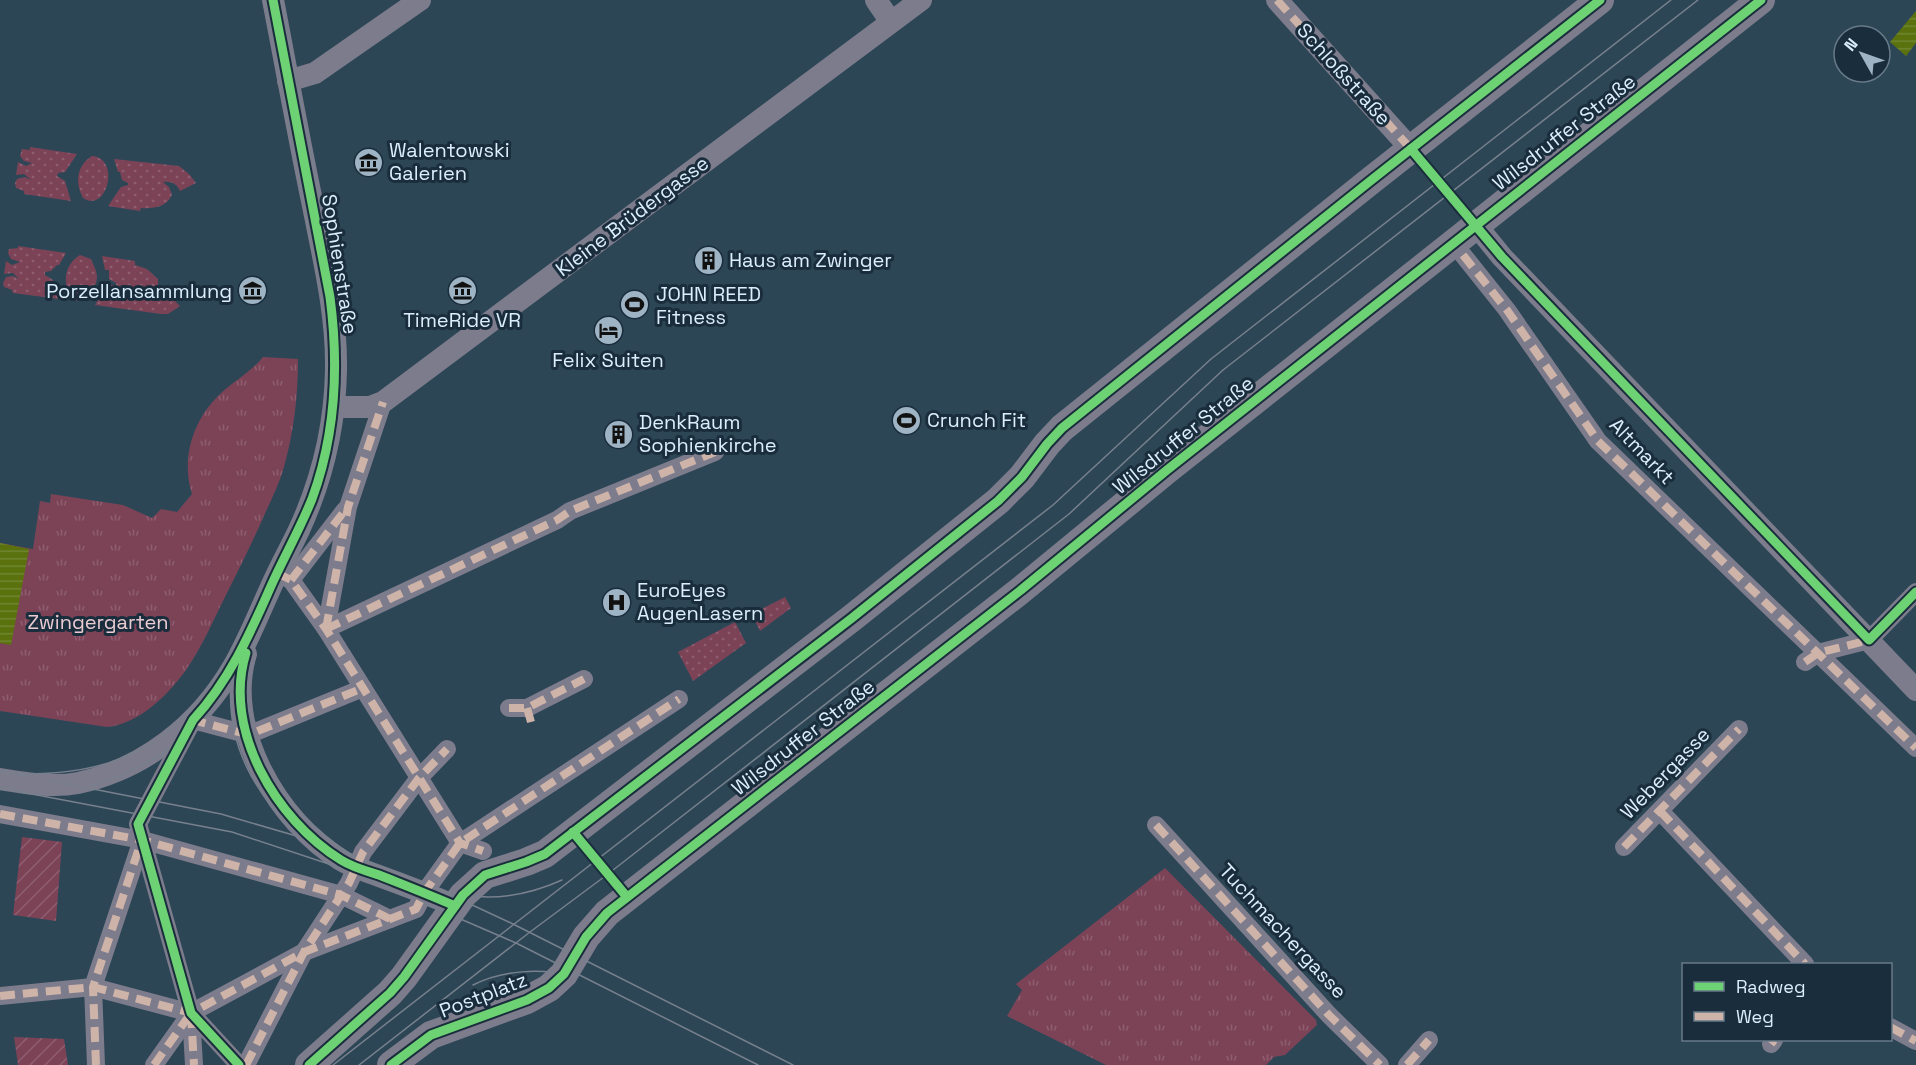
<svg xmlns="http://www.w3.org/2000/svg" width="1916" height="1065" font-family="'Space Grotesk',sans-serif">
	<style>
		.grass { fill: url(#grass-dots) }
		.park { fill: url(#park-tufts) }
		.garden { fill: url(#garden-furrows) }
		.water { fill: url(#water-rules) }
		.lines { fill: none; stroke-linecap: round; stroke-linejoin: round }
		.pedestrian { stroke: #7d7c8c; stroke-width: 18 }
		.minor { stroke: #7d7c8c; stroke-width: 22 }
		.tertiary { stroke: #7d7c8c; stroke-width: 28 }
		.tram { stroke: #78808d; stroke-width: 1.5 }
		.quiet { stroke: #ceb3a9; stroke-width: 8; stroke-dasharray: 15 8; stroke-linecap: butt }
		.cycleway-casing { stroke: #1a2d3c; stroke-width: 13 }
		.cycleway { stroke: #6cd273; stroke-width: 9 }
		.labels { text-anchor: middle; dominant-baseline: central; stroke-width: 6; stroke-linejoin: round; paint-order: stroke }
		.street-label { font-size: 20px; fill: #dbeefd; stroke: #1a2d3c }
		.poi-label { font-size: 20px; fill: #dbeefd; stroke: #1a2d3c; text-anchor: start }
		.park-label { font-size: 20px; fill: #ebcbd2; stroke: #1a2d3c }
	</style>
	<defs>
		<pattern id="grass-dots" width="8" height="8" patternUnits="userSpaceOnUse" patternTransform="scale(1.5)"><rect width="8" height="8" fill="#7c4357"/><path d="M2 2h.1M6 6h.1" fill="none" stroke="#8e5e70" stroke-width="1.8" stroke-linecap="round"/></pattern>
		<pattern id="park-tufts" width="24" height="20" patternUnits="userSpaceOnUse" patternTransform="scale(1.5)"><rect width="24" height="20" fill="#7c4357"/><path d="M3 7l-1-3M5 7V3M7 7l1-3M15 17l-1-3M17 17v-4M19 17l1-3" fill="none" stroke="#8e5e70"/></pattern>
		<pattern id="garden-furrows" width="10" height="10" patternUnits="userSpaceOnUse" patternTransform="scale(1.5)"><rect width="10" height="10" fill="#7c4357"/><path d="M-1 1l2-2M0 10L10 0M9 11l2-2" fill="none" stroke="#8e5e70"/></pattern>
		<pattern id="water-rules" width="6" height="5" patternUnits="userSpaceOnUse" patternTransform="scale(1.5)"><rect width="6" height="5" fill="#5a710d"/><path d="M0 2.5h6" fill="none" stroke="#718631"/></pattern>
	</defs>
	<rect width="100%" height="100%" fill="#2c4656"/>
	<g class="grass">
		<polygon points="30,147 77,154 65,172 58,173 57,176 65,181 71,201 24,194 24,191 16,188 15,183 17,179 25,177 31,180 24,174 16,175 18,162 26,166 32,163 24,161 20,156 22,149 30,150"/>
		<path d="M92,156C121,158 107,214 83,198C75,183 76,166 92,156Z"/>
		<path d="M114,159L179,166L189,174L196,183L180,191C177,184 171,181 163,182L169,187L172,195C166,207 154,209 141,208L140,211L108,206L121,187L128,185V183L122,180L120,172H118Z"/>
		<polygon points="18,246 66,253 59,265 57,265 51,271 45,272 45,275 53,280 59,299 13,293 12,290 4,287 3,283 6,277 13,276 19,279 13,273 4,274 6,261 12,265 20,262 11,259 8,253 9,249 18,248"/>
		<path d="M80,255L91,259C94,266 97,271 97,278C95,292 84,307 70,298C63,282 64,265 80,255Z"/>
		<polygon points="102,256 135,261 135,265 147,269 158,279 158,288 152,293 147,294 156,298 167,293 180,306 168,314 161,314 95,305 103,292 106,293 109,285 116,285 116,283 109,279 109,270 105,270"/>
		<polygon points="785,597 791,608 760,631 752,614"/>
		<polygon points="735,622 746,643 693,681 678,652"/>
	</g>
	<g class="park">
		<path d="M263,357L298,359C298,396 294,431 284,467C279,485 270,502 263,518C251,545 238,571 225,597C213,621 202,647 186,670C168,695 139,724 107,727L0,711V543L33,549L40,501L50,503L51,494L123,505L152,518L161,509L177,512L192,494C181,460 192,422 218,396C232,382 250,373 263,357Z"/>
		<polygon points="1165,868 1316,1020 1317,1025 1285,1055 1274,1057 1266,1065 1106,1065 1007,1016 1022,990 1016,984"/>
	</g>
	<g class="garden">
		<polygon points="22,837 62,842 56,921 13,915"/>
		<polygon points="14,1037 64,1039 68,1065 18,1065"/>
	</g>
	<g class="water">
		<polygon points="1916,11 1916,43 1906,56 1890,42"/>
		<polygon points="0,543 29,549 11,645 0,643"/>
	</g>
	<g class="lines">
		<g class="pedestrian">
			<polyline points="1463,255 1507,310 1598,441 1916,748"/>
			<polyline points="277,573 291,580 326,629 460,843 483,851"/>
			<polyline points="291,580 345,510"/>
			<polyline points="326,629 557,520 570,511 715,452"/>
			<polyline points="326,629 348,507 383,402"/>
			<polyline points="1805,662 1818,653 1869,640 1916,592"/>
			<polyline points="509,708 527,708 584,679"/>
			<polyline points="1660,811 1805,964"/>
			<polyline points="0,814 142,840 341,895 390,919"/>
			<polyline points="1156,825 1329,1015 1380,1065"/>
			<polyline points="1624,847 1739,729"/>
			<polyline points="0,996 93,987 191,1013 304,952 416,909 424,893 460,843 679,699"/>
			<polyline points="191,1013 194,1065"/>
			<polyline points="1890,1027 1916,1041"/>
			<polyline points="1771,1044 1774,1040"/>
			<polyline points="96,1065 93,987 142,840"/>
			<polyline points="154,1065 191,1013"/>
			<polyline points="239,1065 191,1013 138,824 193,720 246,734 253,733 363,688"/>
			<polyline points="246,1065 304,952 349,883 363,852 419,778 447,749"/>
			<polyline points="1407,1065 1429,1040"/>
		</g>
		<g class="minor">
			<polyline points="876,0 891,22"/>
			<polyline points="1277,0 1411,149"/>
			<polyline points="288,81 315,73 420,0"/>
			<polyline points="1475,224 1502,257 1916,690"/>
			<polyline points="334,407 370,407 383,402 921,0"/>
			<path d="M246,654C223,728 278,822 341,860C352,867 366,871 379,876C404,885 430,895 455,906"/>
			<path d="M0,779C25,783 52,788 78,783C144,769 199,725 233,667C250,638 262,605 277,574C284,559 292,545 299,530C322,480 335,425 336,370C337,313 323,257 312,201C298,134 286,67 273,0"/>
		</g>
		<g class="tertiary">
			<polyline points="309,1065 390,993 404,977 463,895 485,875 526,862 545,854 852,618 998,501 1022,477 1047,444 1062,428 1369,182 1600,0"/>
			<polyline points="391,1065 431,1035 527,1000 549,988 564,974 586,937 607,913 1021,590 1167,470 1761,0"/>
		</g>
		<g class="tram">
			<path d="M281,0L336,284C345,346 346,407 328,469C315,514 293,556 273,599C266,615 258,632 253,650C230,737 283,810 353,856"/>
			<path d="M231,685C227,745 254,792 296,833"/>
			<polyline points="0,771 26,776"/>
			<path d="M19,774C163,776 207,706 264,587C277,559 293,530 304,500C329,435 329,367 323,298L265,0"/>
			<polyline points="47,780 221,814 317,842 440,890 513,924 793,1065"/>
			<path d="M91,786C167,762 212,724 248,653"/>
			<polyline points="0,788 232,832 347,870 516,943 758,1065"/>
			<path d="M457,894C493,901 529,895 562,880"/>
			<path d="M473,985C503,970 540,968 573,976"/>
			<polyline points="333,1065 1053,505 1211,359 1671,0"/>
			<polyline points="359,1065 530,932 608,874 1069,514 1223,370 1698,0"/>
		</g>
		<g class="quiet">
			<polyline points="1277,0 1411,149"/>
			<polyline points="1463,255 1507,310 1598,441 1916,748"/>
			<polyline points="277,573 291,580 326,629 460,843 483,851"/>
			<polyline points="291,580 346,509"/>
			<polyline points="326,629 557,520 570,511 715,452"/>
			<polyline points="326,629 348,507 383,402"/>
			<polyline points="1805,662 1818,653 1869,640 1871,637"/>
			<polyline points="509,708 527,708 584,679"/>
			<polyline points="527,708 531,722"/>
			<polyline points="192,722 193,720 246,734 253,733 363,688"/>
			<polyline points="1660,811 1805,964"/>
			<polyline points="0,814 142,840 341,895 390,919"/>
			<polyline points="1156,825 1329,1015 1380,1065"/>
			<polyline points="1624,847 1739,729"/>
			<polyline points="0,996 93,987 191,1013 304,952 416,909 424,893 460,843 679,699"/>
			<polyline points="191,1013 194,1065"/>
			<polyline points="1890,1027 1916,1041"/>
			<polyline points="1771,1044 1774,1040"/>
			<polyline points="96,1065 93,987 141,842"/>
			<polyline points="154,1065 191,1013"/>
			<polyline points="246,1065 304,952 349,883 363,852 419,778 447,749"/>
			<polyline points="1407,1065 1429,1040"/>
		</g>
		<defs>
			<g id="cycleway">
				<polyline points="1411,149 1502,257 1869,640 1916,592"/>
				<path d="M246,653C222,729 276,820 341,860C352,867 366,871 379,875C404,885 430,895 455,906"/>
				<polyline points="573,832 627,897"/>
				<path d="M239,1065L191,1013L138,824L193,720C229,681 250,634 271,586C284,557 300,529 312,499C336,434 339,366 330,297L273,0"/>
				<polyline points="309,1065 390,993 404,977 463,895 485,875 526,862 545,854 852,618 998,501 1022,477 1047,444 1062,428 1369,182 1600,0"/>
				<polyline points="391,1065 431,1035 527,1000 549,988 564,974 586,937 607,913 1021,590 1167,470 1761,0"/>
			</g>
		</defs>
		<use href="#cycleway" class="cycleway-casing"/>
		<use href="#cycleway" class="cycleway"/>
	</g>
	<defs>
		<symbol id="museum-disc" viewBox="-11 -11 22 22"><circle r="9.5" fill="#9eb3c3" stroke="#1a2d3c"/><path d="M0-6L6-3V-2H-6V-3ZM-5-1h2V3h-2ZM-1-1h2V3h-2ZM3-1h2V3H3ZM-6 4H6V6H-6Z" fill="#111"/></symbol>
		<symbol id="building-disc" viewBox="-11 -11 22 22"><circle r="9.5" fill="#9eb3c3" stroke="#1a2d3c"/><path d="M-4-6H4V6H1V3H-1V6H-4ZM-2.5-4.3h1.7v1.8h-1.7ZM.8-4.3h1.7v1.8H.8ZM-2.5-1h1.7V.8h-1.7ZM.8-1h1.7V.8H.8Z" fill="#111"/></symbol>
		<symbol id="stadium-disc" viewBox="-11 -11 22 22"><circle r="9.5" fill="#9eb3c3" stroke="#1a2d3c"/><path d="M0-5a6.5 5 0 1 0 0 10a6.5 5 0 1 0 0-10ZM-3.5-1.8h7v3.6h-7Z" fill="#111"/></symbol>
		<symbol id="hotel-disc" viewBox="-11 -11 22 22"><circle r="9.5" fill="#9eb3c3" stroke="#1a2d3c"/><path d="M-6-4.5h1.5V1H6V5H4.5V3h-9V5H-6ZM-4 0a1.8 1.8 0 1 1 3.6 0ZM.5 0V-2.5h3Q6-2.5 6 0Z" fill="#111"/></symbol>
		<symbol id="hospital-disc" viewBox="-11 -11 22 22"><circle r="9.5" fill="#9eb3c3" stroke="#1a2d3c"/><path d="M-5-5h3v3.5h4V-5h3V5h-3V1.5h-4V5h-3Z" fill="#111"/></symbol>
	</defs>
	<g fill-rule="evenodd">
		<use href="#museum-disc" x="352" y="146" width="33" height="33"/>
		<use href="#building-disc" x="692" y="244" width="33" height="33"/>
		<use href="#museum-disc" x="446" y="274" width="33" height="33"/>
		<use href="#museum-disc" x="236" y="274" width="33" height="33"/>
		<use href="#stadium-disc" x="618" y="288" width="33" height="33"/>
		<use href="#hotel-disc" x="592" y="314" width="33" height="33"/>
		<use href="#stadium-disc" x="890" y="404" width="33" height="33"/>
		<use href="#building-disc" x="602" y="418" width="33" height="33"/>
		<use href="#hospital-disc" x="600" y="586" width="33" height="33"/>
	</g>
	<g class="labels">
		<g class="street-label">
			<text transform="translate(1344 74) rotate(48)">Schloßstraße</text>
			<text transform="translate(1564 132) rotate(-38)">Wilsdruffer Straße</text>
			<text transform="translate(632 216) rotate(-37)">Kleine Brüdergasse</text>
			<text transform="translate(340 264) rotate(81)">Sophienstraße</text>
			<text transform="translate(1183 435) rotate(-39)">Wilsdruffer Straße</text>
			<text transform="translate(1642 451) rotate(46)">Altmarkt</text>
			<text transform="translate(803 737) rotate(-38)">Wilsdruffer Straße</text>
			<text transform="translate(1665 773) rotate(-46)">Webergasse</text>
			<text transform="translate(1283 931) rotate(47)">Tuchmachergasse</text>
			<text transform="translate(483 995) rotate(-21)">Postplatz</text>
		</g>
		<g class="poi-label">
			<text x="389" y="150">Walentowski<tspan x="389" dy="23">Galerien</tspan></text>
			<text x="729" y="260">Haus am Zwinger</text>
			<text x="232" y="291" text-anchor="end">Porzellansammlung</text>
			<text x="656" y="294">JOHN REED<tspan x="656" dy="23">Fitness</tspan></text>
			<text x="462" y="320" text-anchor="middle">TimeRide VR</text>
			<text x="608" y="360" text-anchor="middle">Felix Suiten</text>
			<text x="927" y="420">Crunch Fit</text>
			<text x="639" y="422">DenkRaum<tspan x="639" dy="23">Sophienkirche</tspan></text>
			<text x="637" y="590">EuroEyes<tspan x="637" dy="23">AugenLasern</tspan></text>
		</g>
		<g class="park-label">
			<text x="98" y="622">Zwingergarten</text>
		</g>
	</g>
	<rect x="1682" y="963" width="210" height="78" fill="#1a2d3c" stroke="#677a89" stroke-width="1.5"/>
	<rect x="1694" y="982" width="30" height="9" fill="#6cd273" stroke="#677a89" stroke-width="1.5"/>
	<text x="1736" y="993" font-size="18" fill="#dbeefd">Radweg</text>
	<rect x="1694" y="1012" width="30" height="9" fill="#ceb3a9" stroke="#677a89" stroke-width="1.5"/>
	<text x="1736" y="1023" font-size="18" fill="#dbeefd">Weg</text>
	<g transform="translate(1862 54) rotate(310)"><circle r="28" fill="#1a2d3c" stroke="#677a89" stroke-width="1.5"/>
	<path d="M0-4.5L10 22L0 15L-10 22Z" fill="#9eb3c3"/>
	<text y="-9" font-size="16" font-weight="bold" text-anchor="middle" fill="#dbeefd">N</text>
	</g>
</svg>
